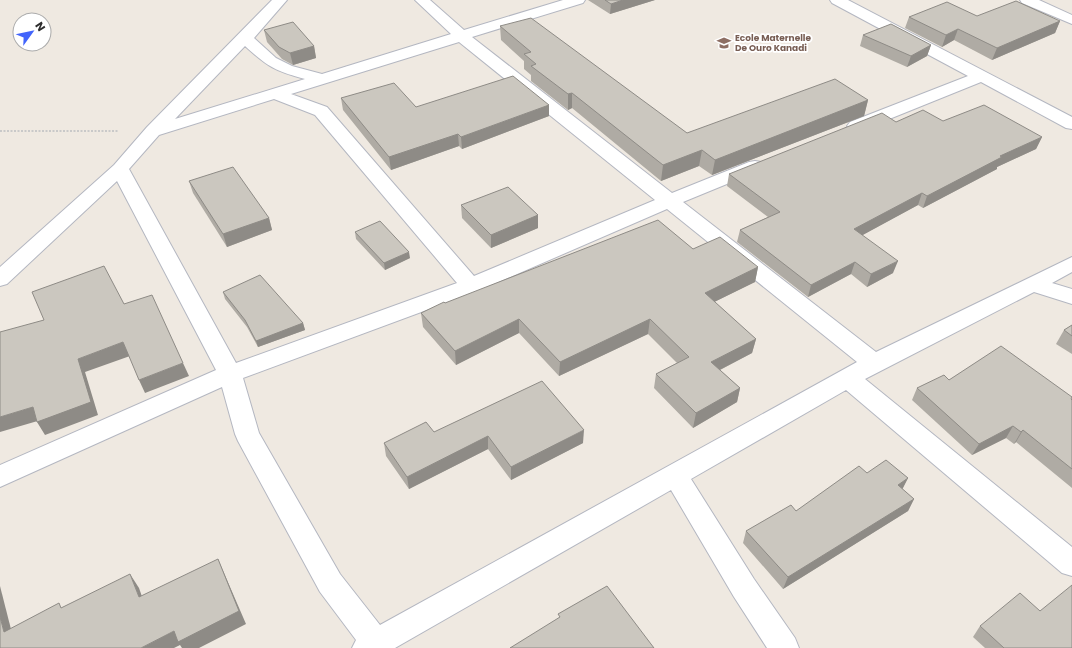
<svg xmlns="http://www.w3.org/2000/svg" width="1072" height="648" font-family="Poppins,sans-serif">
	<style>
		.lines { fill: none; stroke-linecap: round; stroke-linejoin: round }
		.minor-casing { stroke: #b4b7c1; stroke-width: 2 }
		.path { stroke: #c9c9c9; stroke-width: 2; stroke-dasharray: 2 1.5; stroke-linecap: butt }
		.minor { fill: #fff; fill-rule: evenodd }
		.wall { fill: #afaba4 }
		.shaded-wall { fill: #8e8b86 }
		.building { fill: #cbc7bf; stroke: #8e8b86 }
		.labels { text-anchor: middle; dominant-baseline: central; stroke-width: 3.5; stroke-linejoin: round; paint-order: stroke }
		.far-education-label { font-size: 9px; font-weight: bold; fill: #785e54; stroke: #fff; text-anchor: start }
	</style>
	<rect width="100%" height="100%" fill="#efe9e1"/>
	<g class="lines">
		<defs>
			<g id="minor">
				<path d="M272,0H287L254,38L276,58L292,66L322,74L451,34L415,0H430L464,30L563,0H585L583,3L472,37L672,193L749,162L755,161L761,162L764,166L761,170L683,202L876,352L1072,257V272L1052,283L1072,289V304L1034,292L865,379L1072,547V576L1062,573L846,390L691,479L754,579L795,638L799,648H767L734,597L671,490L395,648H352L356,640L320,592L238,441L235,434L222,387L0,487V465L216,370L117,181L7,284L0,286V267L114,165L147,127ZM459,42L655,200L474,276L327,107L291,94ZM245,46C268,67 275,71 305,79L175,119ZM274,99L315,115L457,283L236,363L129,169L159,135ZM667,209L857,362L380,625L340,574L259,433L243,378L478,291Z"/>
				<polygon points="830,0 848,0 1072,117 1072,129 1066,128 981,82 862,130 856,131 850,130 847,126 850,122 968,76 832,3"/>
				<polygon points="1020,0 1039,0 1072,15 1072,24 1022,3"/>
			</g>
		</defs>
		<use href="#minor" class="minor-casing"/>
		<polyline class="path" points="0,131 119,131"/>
		<use href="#minor" class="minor"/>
	</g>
	<g class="wall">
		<polygon points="588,0 655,0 610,14"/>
		<polygon points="977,16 1060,21 1055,33 992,60 954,40 942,47 905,28 909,17"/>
		<polygon points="500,26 687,133 868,100 864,116 712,175 699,166 661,181 572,108 568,110 531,81 531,75 524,69 524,61 501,40"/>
		<polygon points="264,30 314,46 316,58 293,65 282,59 267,42"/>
		<polygon points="863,35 931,45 927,56 907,67 860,46"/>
		<polygon points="341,98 416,107 549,105 549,116 462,149 459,146 391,170 343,110"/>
		<polygon points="943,121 1042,137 1036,149 997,167 997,169 923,208 918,205 862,235 893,273 867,287 851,274 808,297 737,242 740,230 768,217 727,186 729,174 896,122"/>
		<polygon points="189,181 269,218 272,230 227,247 193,193"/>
		<polygon points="461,205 538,215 538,228 491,248 462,218"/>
		<polygon points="355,232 410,258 385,270 356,239"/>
		<polygon points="693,249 758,267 755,282 714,302 756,339 752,353 720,370 740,388 737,402 693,428 654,388 656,374 677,363 648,334 559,376 519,333 456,365 423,327 421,313 445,303"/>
		<polygon points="223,292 303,323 305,330 258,347 247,327 225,299"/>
		<polygon points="1072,325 1072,354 1056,344 1064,330"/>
		<polygon points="949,380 1072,397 1071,399 1072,400 1072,488 1016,442 1014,444 1006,438 972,455 912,400 917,388"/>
		<polygon points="434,432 583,443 511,480 488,449 409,489 386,456 384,443"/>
		<polygon points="867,473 908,478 902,489 914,499 908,511 783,589 743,543 746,531 796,511"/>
		<polygon points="1040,611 1072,648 985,648 973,637 980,626"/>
	</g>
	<g class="shaded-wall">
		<polygon points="623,0 655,0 610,14 611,4"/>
		<polygon points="1060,21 1055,33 992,60 997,48"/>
		<polygon points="958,29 954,40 942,47 946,35"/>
		<polygon points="931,45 927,56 907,67 911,56"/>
		<polygon points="314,46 316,58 293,65 290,53"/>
		<polygon points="572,93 572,108 568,110 568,94"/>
		<polygon points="868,100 864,116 712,175 715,160"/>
		<polygon points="549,105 549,116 462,149 461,137"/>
		<polygon points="458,134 459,146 391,170 389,157"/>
		<polygon points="1042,137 1036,149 997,167 997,169 923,208 927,196 1000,156"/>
		<polygon points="702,150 699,166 661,181 663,165"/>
		<polygon points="922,193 918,205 850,242 854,229"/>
		<polygon points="538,215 538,228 491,248 491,235"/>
		<polygon points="269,218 272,230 227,247 223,234"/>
		<polygon points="409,252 410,258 385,270 384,263"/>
		<polygon points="898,261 893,273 867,287 871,274"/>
		<polygon points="855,262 851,274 808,297 811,285"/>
		<polygon points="758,267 755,282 702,308 705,293"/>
		<polygon points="519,319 519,333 456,365 455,351"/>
		<polygon points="650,319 648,334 559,376 560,362"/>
		<polygon points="303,323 305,330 258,347 256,341"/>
		<polygon points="756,339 752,353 708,376 711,362"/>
		<polygon points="123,342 130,356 85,372 98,415 45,435 37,422 78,359"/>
		<polygon points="183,363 189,376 145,393 139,380"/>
		<polygon points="740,388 737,402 693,428 696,413"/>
		<polygon points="33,407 41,420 0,432 0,417"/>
		<polygon points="1013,426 1006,438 972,455 979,444"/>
		<polygon points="584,430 583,443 511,480 511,467"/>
		<polygon points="1023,430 1016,442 1014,444 1021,432"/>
		<polygon points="488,436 488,449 409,489 407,477"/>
		<polygon points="908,478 902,490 898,485"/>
		<polygon points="914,499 908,511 783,589 788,577"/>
		<polygon points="218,559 224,573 246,624 199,648 182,648 180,645 174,648 141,648 174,631"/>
		<polygon points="130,574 139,588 147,611 139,597"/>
		<polygon points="0,586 15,645 4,632 0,617"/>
	</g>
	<g class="building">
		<polygon points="605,0 623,0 611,4"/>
		<polygon points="1016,1 1060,21 997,48 958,29 946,35 909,17 947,2 977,16"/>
		<polygon points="531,18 687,133 835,79 868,100 715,160 702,150 663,165 572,93 568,94 531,66 536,64 524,54 531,52 500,26"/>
		<polygon points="293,22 314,46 290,53 279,47 264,30"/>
		<polygon points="891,24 931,45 911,56 863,35"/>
		<polygon points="513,76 549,105 461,137 458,134 389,157 341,98 394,83 416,107"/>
		<polygon points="984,105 1042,137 1000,156 1002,157 927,196 922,193 854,229 898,261 871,274 855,262 811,285 740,230 780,212 729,174 882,113 896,122 923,110 943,121"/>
		<polygon points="233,167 269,218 223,234 189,181"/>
		<polygon points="508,187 538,215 491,235 461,205"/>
		<polygon points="658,220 693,249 720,237 758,267 705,293 756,339 711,362 740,388 696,413 656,374 689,357 650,319 560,362 519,319 455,351 421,313 444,302 445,303"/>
		<polygon points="380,221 409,252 384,263 355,232"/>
		<polygon points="104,266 124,304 152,295 183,363 139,380 123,342 78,359 91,402 37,422 33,407 0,417 0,332 44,320 32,292"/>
		<polygon points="260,275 303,323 256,341 245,320 223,292"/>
		<polygon points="1072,325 1072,336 1064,330"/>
		<polygon points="1001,346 1072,397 1071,399 1072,400 1072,469 1023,430 1021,432 1013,426 979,444 917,388 944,375 949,380"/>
		<polygon points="542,381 584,430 511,467 488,436 407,477 384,443 426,422 434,432"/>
		<polygon points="886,460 908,478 898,485 914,499 788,577 746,531 791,505 796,511 859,466 867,473"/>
		<polygon points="218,559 239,611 178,642 174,631 141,648 0,648 0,617 4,632 59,603 61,608 130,574 139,597"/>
		<polygon points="1072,585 1072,648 1004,648 980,626 1020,593 1040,611"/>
		<polygon points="607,586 654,648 510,648 560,617 558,614"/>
	</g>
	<defs>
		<symbol id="school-bare" viewBox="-9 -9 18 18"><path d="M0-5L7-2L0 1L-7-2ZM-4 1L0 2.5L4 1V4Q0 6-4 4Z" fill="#8d6e63" stroke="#fff" stroke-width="2.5" paint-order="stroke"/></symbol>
	</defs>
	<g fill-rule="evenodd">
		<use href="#school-bare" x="714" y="33" width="20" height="20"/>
	</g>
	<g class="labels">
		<g class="far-education-label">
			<text x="735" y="38">Ecole Maternelle<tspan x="735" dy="10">De Ouro Kanadi</tspan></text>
		</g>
	</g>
	<g transform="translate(32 32) rotate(57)"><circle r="19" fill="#ffffff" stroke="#ababab"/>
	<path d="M0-3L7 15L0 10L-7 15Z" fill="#4264fb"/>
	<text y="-6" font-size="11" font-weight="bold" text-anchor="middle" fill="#2e2e2e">N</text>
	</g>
</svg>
